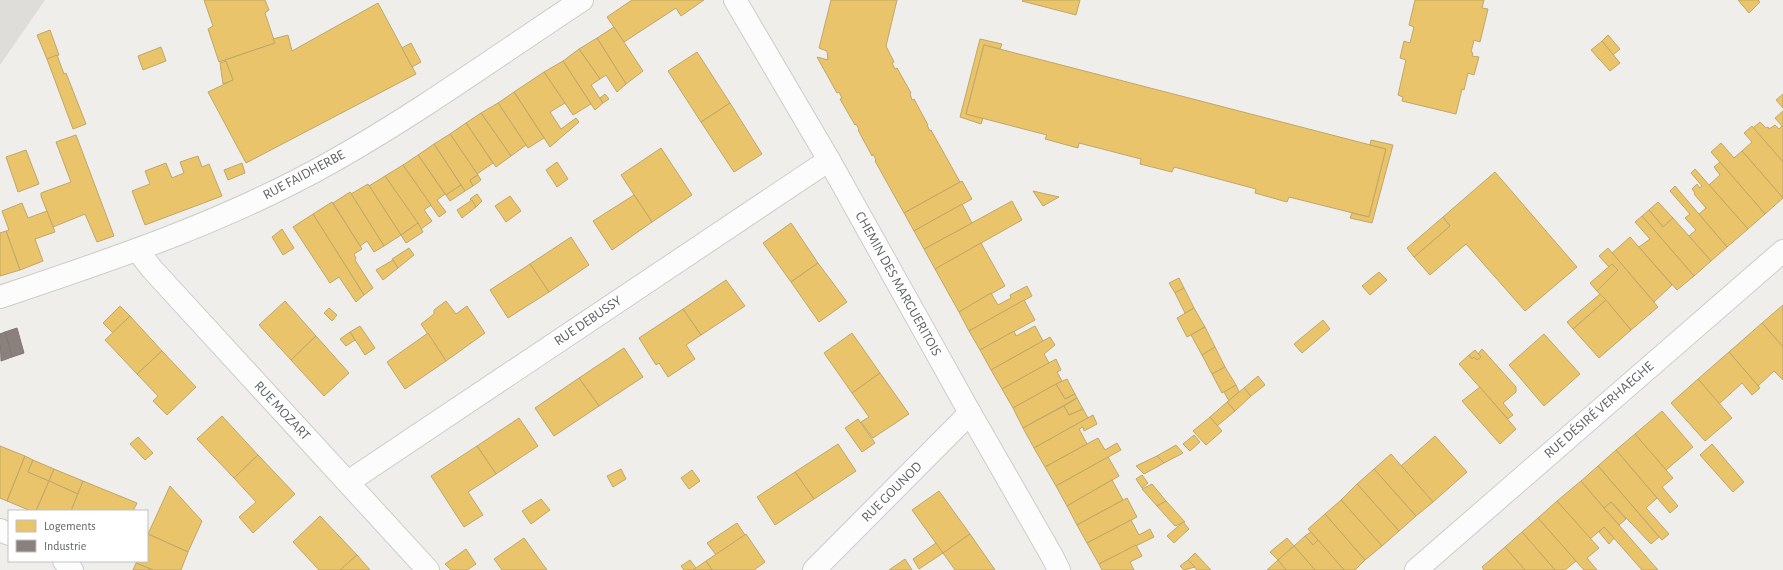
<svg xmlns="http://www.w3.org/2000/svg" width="1783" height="570" font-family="'Alegreya Sans',sans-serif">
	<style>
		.industrial { fill: #dfddda }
		.homes { fill: #e9c46a; stroke: #c0a769 }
		.industry { fill: #8a817c; stroke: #7d7876 }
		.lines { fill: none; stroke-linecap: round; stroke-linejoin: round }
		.minor-casing { stroke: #cbcccc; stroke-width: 24 }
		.minor { stroke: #fdfcfc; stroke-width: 22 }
		.labels { text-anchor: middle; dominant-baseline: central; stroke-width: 4; stroke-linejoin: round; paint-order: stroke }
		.street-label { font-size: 14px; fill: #5f6368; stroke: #fff }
	</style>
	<rect width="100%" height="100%" fill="#efeeea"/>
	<polygon class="industrial" points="0,0 45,0 0,65"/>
	<g class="homes">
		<polygon points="204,0 265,0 269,10 265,13 275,43 219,62 208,29 213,26"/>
		<polygon points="632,0 704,0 681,16 676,8 624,42 607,17"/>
		<polygon points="831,0 897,0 886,46 894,62 892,63 895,69 897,68 911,93 910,94 912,100 914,99 928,125 927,125 930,131 931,130 960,182 904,213 875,161 876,160 873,154 872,156 858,130 859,129 856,124 855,125 840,99 842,98 839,92 837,93 817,57 828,60 827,51 819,48"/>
		<polygon points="1023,0 1080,0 1076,15 1022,1"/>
		<polygon points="1415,0 1484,0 1482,8 1488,9 1480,42 1474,40 1471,52 1473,53 1472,56 1479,57 1474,75 1468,73 1464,90 1462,89 1456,114 1402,101 1403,97 1398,95 1406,60 1400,58 1404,41 1410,43 1414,27 1409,25"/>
		<polygon points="1738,0 1758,0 1760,2 1749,13"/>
		<polygon points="378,3 416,74 246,163 208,92 233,80 225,60 275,43 273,39 288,35 292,51"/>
		<polygon points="614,27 643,71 626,84 597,38"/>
		<polygon points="50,30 59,55 47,59 37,35"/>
		<polygon points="1608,35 1620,49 1613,55 1602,41"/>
		<polygon points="597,38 626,84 617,92 606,75 600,79 579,49"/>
		<polygon points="980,39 1002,44 1000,49 984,45 966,114 983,118 981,124 960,117"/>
		<polygon points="1602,41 1620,63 1610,71 1591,50"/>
		<polygon points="411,43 421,62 412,67 402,48"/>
		<polygon points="984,45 1386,149 1369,217 1289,197 1287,202 1255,193 1256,189 1174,167 1172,172 1140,164 1141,159 1079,143 1078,148 1045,139 1047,135 966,114"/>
		<polygon points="161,47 166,61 143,70 138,56"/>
		<polygon points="579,49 600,79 591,85 603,103 595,110 563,61"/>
		<polygon points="697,52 730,103 701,122 668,71"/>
		<polygon points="57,55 64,74 66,73 86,124 73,129 47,59"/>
		<polygon points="226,61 233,80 223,84 220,63"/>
		<polygon points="563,61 591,104 573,115 544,72"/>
		<polygon points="544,72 565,103 550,112 561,129 576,118 579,122 550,147 514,92"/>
		<polygon points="514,92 544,138 528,148 498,103"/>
		<polygon points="605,94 609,99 603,103 600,98"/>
		<polygon points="1783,94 1783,108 1776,100"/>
		<polygon points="498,103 526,145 511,156 481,113"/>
		<polygon points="730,103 762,154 734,172 701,122"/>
		<polygon points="1783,111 1783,127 1775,118"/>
		<polygon points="481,113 511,156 496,167 466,123"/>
		<polygon points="1760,122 1766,128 1768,127 1769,129 1775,125 1779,129 1782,126 1783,127 1783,162 1753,128"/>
		<polygon points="466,123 493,163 477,174 450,134"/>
		<polygon points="1752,126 1783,162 1783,198 1742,151 1752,142 1744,133"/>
		<polygon points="450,134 478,175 470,180 473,186 465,191 434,144"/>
		<polygon points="76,135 114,236 97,242 85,214 53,227 41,196 41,193 71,182 56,142"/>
		<polygon points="1371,140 1393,145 1372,223 1350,218 1352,213 1369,217 1386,149 1370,145"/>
		<polygon points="1721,143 1734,158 1742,151 1783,198 1765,214 1711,152"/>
		<polygon points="434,144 461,185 446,195 418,155"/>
		<polygon points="661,148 692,195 652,222 621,175"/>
		<polygon points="26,150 39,184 18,192 6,157"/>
		<polygon points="418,155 445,194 437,200 446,212 439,217 403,165"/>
		<polygon points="198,156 202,167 209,164 222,196 145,225 132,191 150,184 145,171 166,163 172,178 184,173 180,162"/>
		<polygon points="557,162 568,179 557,187 546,170"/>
		<polygon points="1720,162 1765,214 1748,229 1709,185 1720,175 1714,167"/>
		<polygon points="242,163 245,173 228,180 224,170"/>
		<polygon points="403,165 431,205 424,210 432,221 421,229 385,176"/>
		<polygon points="1695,169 1748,229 1727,247 1699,214 1706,208 1694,194 1695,193 1692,189 1697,184 1700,188 1702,186 1691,173"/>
		<polygon points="1495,172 1577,267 1525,311 1466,244 1430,275 1414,257 1450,226 1443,217"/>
		<polygon points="478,175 481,180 473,186 470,180"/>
		<polygon points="385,176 418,223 401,235 369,186"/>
		<polygon points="962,181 972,199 914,231 904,213"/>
		<polygon points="368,184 401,235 384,246 351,194"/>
		<polygon points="461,185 465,191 450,201 446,195"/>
		<polygon points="1675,186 1727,247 1711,261 1689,236 1696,230 1685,218 1690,214 1670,191"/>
		<polygon points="1033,191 1059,197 1043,206"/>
		<polygon points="350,192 384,246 374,252 367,241 360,246 333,203"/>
		<polygon points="477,194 482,201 476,207 470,199"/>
		<polygon points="634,195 652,222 612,250 593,221"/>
		<polygon points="510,196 521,211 506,222 495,206"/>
		<polygon points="472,200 476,207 462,218 457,210"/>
		<polygon points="1012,201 1022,220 935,269 924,249"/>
		<polygon points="332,202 362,249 354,254 356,258 355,260 373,288 364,295 313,214"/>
		<polygon points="1658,202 1673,218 1663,227 1649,210"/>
		<polygon points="22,203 28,218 47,211 55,232 35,239 43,261 20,270 6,231 9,230 2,211"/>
		<polygon points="962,204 972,223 924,249 914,231"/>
		<polygon points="1649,210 1663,227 1673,218 1711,261 1694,276 1642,216"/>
		<polygon points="313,214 364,295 356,302 339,277 330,283 293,227"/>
		<polygon points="1642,216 1694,276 1677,290 1639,247 1650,239 1635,222"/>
		<polygon points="1443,217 1450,226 1414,257 1407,248"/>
		<polygon points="418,223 423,232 406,243 401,235"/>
		<polygon points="791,223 818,263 791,282 763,243"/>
		<polygon points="282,229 294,248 283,255 272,237"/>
		<polygon points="6,231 20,270 0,276 0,233"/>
		<polygon points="571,237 589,265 549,292 530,264"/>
		<polygon points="1630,237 1672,285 1654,302 1612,253"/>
		<polygon points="981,243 1005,286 959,312 935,269"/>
		<polygon points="409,248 414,255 398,268 392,259"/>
		<polygon points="1608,248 1658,307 1631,330 1597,291 1618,270 1612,264 1609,267 1599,256"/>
		<polygon points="393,260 398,268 383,280 376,270"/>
		<polygon points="818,263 847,302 819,322 791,282"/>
		<polygon points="530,264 549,292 508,318 490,290"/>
		<polygon points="1612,264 1618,270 1597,291 1590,283"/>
		<polygon points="1379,272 1387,280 1370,295 1362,286"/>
		<polygon points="1179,278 1184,288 1175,293 1169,283"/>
		<polygon points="726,280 745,306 701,335 683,309"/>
		<polygon points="1027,286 1032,296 969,331 959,312 991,293 998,305 1011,298 1010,295"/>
		<polygon points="1184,288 1194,308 1185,313 1175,293"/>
		<polygon points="1600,294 1606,300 1573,329 1567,322"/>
		<polygon points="1024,300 1035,320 980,350 969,331"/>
		<polygon points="1606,300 1631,330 1599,358 1573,329"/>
		<polygon points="285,301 316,336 291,360 259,325"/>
		<polygon points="446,301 456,314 467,306 485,333 446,361 421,324 434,314 434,310"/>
		<polygon points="1783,305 1783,347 1762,323"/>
		<polygon points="120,306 130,316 113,333 103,323"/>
		<polygon points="329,308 337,315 332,321 324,313"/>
		<polygon points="1194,308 1205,327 1187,337 1177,318"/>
		<polygon points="683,309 701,335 686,345 695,359 668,377 659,363 656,365 639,338"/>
		<polygon points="130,316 162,351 137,374 105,340"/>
		<polygon points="1323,320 1330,329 1302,353 1294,344"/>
		<polygon points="1762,323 1783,347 1783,380 1774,371 1758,386 1729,352"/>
		<polygon points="360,326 375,348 365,355 350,332"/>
		<polygon points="1035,326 1043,341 991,370 980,350 1014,331 1016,336"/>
		<polygon points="1205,327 1215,347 1202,355 1191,335"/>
		<polygon points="350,332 355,340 346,346 340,339"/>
		<polygon points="428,333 446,361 405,389 387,362"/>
		<polygon points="852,333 880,373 852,393 824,353"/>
		<polygon points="1544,334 1580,374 1544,406 1509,365"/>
		<polygon points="316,336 349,373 324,396 291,360"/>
		<polygon points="1050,337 1055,345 1044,354 1049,363 1002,389 991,370"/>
		<polygon points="1215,347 1225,367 1212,374 1202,355"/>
		<polygon points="624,348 643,377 599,406 579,378"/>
		<polygon points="1482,349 1516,387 1516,392 1503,403 1513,415 1508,419 1459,364 1469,355 1472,359 1474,357 1477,360 1481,357 1478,354"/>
		<polygon points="1475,350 1481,357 1477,360 1474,357 1472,359 1469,355"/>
		<polygon points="162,351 196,387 167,415 153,401 158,396 137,374"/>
		<polygon points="1729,352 1760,388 1752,395 1742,383 1719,404 1698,379"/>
		<polygon points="1056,359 1061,370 1057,372 1062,381 1013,408 1002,389"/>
		<polygon points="1225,367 1236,385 1222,393 1212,374"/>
		<polygon points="880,373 909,414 873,438 861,422 869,417 852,393"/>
		<polygon points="1258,376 1265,385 1251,396 1244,388"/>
		<polygon points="579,378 599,406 554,436 535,408"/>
		<polygon points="1067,379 1075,394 1065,399 1056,384"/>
		<polygon points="1698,379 1732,418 1705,441 1671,403"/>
		<polygon points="1056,384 1065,399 1075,394 1077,398 1023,428 1013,408"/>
		<polygon points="1236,385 1239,392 1229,401 1224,392"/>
		<polygon points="1480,387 1516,429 1500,444 1462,401"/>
		<polygon points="1244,388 1251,396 1235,411 1227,402"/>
		<polygon points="1077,398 1083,409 1069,415 1064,406"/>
		<polygon points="1227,402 1235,411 1217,426 1210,417"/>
		<polygon points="1064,406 1069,415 1083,409 1088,418 1034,448 1023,428"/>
		<polygon points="1662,411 1693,447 1666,470 1635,434"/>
		<polygon points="1093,415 1097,424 1084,431 1083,427 1079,429 1087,444 1045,467 1034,448"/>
		<polygon points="222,416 258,455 234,478 197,439"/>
		<polygon points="1210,417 1222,431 1206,445 1193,431"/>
		<polygon points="519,418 538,446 496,474 477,446"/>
		<polygon points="858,419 875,443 862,452 845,428"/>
		<polygon points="1635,434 1673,478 1662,487 1678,506 1670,513 1616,450"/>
		<polygon points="1194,435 1200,442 1190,451 1183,444"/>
		<polygon points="1435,436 1467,472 1433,502 1401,466"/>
		<polygon points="138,437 153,453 145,460 130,444"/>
		<polygon points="1098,438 1105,450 1117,443 1121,450 1056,486 1045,467"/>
		<polygon points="838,444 856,471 814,499 795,472"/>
		<polygon points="1712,444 1744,482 1733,492 1700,455"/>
		<polygon points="1176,445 1183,453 1164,463 1157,456"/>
		<polygon points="0,446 25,456 7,501 0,498"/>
		<polygon points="477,446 496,474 468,492 483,515 464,527 431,476"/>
		<polygon points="1616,450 1657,498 1646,508 1669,534 1662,540 1598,466"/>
		<polygon points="1391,454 1433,502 1416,516 1374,469"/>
		<polygon points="258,455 295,494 253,533 239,517 256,502 234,478"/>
		<polygon points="25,456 33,460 28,472 49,481 36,511 31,511 7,501"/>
		<polygon points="1157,456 1164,463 1144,474 1136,466"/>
		<polygon points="1108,457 1119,476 1067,506 1056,486"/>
		<polygon points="33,460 54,469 49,481 28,472"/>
		<polygon points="1598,466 1659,537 1651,544 1611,502 1604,508 1581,481"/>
		<polygon points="54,469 83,481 78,494 49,481"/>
		<polygon points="621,469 626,479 613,487 607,476"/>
		<polygon points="1374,469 1416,516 1399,531 1357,484"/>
		<polygon points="692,470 700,481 689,489 681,478"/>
		<polygon points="795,472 814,499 775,525 757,497"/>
		<polygon points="1142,475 1148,483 1142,488 1136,479"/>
		<polygon points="1112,480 1123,500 1077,525 1067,506"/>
		<polygon points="49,481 78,494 71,511 36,511"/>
		<polygon points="83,481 137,503 133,511 71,511"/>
		<polygon points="1581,481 1604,508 1658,570 1642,570 1604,527 1590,539 1557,501"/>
		<polygon points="1152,484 1166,501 1157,506 1142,489"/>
		<polygon points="1357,484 1399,531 1382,546 1341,500"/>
		<polygon points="170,486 202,521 188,552 148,534"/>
		<polygon points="939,491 970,534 943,553 912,510"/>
		<polygon points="1127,498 1137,517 1087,543 1077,525"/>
		<polygon points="541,499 550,510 531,524 522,511"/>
		<polygon points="1341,500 1382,546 1365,560 1325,514"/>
		<polygon points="1166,501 1185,522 1175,526 1157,506"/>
		<polygon points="1557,501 1599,548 1587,558 1597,570 1584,570 1538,518"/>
		<polygon points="1611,502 1626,519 1619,525 1604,508"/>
		<polygon points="1325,514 1365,560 1355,570 1344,570 1308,529"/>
		<polygon points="320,516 357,555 340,570 319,570 293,542"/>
		<polygon points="1538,518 1576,561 1565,570 1555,570 1522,532"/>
		<polygon points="1131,520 1139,535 1150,529 1154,537 1099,564 1087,543"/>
		<polygon points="1183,522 1189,529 1174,543 1167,536"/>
		<polygon points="737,523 745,535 716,555 707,543"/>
		<polygon points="1604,527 1614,538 1609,544 1599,532"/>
		<polygon points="1311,532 1318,540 1313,545 1305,536"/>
		<polygon points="1522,532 1555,570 1525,570 1505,547"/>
		<polygon points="148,534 188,552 181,570 153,570 136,563 137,561 147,561"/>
		<polygon points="746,534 765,562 754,570 712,570 706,561"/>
		<polygon points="970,534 986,557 995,570 955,570 943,553"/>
		<polygon points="1305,536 1313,545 1318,540 1344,570 1315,570 1294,546"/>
		<polygon points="524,538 547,570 502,570 494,559"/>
		<polygon points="1287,538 1294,546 1278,560 1270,552"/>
		<polygon points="936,543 943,553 919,569 913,559"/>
		<polygon points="1136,545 1142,556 1130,562 1134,570 1102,570 1099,564"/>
		<polygon points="1294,546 1315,570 1286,570 1278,560"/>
		<polygon points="1505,547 1525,570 1484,570 1482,567"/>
		<polygon points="466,549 476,564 467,570 451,570 445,564"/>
		<polygon points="1195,553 1211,570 1197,570 1188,560"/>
		<polygon points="357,555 370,570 340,570"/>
		<polygon points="905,559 912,570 889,570"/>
		<polygon points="690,560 696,568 693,570 684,570 681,566"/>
		<polygon points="1188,560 1195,567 1184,570 1180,566"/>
		<polygon points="1278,560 1286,570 1267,570"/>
		<polygon points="706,561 712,570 693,570 696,568"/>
		<polygon points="136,563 153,570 133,570"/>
	</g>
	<g class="industry">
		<polygon points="17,328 24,353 12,357 5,332"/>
		<polygon points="5,332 12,357 1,361 0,334"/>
	</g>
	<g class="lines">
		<defs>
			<g id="minor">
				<polyline points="735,0 829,160 970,413 1052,556 1059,570"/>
				<polyline points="137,250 152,269 428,570"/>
				<path d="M0,297C114,259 230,220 335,160C420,112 500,54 582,0"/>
				<polyline points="348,482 829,160"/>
				<polyline points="0,530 9,534"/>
				<polyline points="64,561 72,570"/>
				<polyline points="814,570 970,413"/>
				<polyline points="1416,570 1783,251"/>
			</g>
		</defs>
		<use href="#minor" class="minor-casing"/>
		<use href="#minor" class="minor"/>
	</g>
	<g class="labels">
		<g class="street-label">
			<text transform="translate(304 175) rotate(-28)">RUE FAIDHERBE</text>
			<text transform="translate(898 284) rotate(61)">CHEMIN DES MARGUERITOIS</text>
			<text transform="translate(588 321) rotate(-34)">RUE DEBUSSY</text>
			<text transform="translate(1599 410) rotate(-41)">RUE DÉSIRÉ VERHAEGHE</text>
			<text transform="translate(282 411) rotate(47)">RUE MOZART</text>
			<text transform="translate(892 492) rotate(-45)">RUE GOUNOD</text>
		</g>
	</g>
	<rect x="8" y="510" width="140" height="52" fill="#ffffff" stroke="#bfc1c3"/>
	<rect x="16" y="520" width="20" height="12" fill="#e9c46a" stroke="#bfc1c3"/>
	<text x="44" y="530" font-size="12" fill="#5f6368">Logements</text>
	<rect x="16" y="540" width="20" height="12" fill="#8a817c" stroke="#bfc1c3"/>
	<text x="44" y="550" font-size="12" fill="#5f6368">Industrie</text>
</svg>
